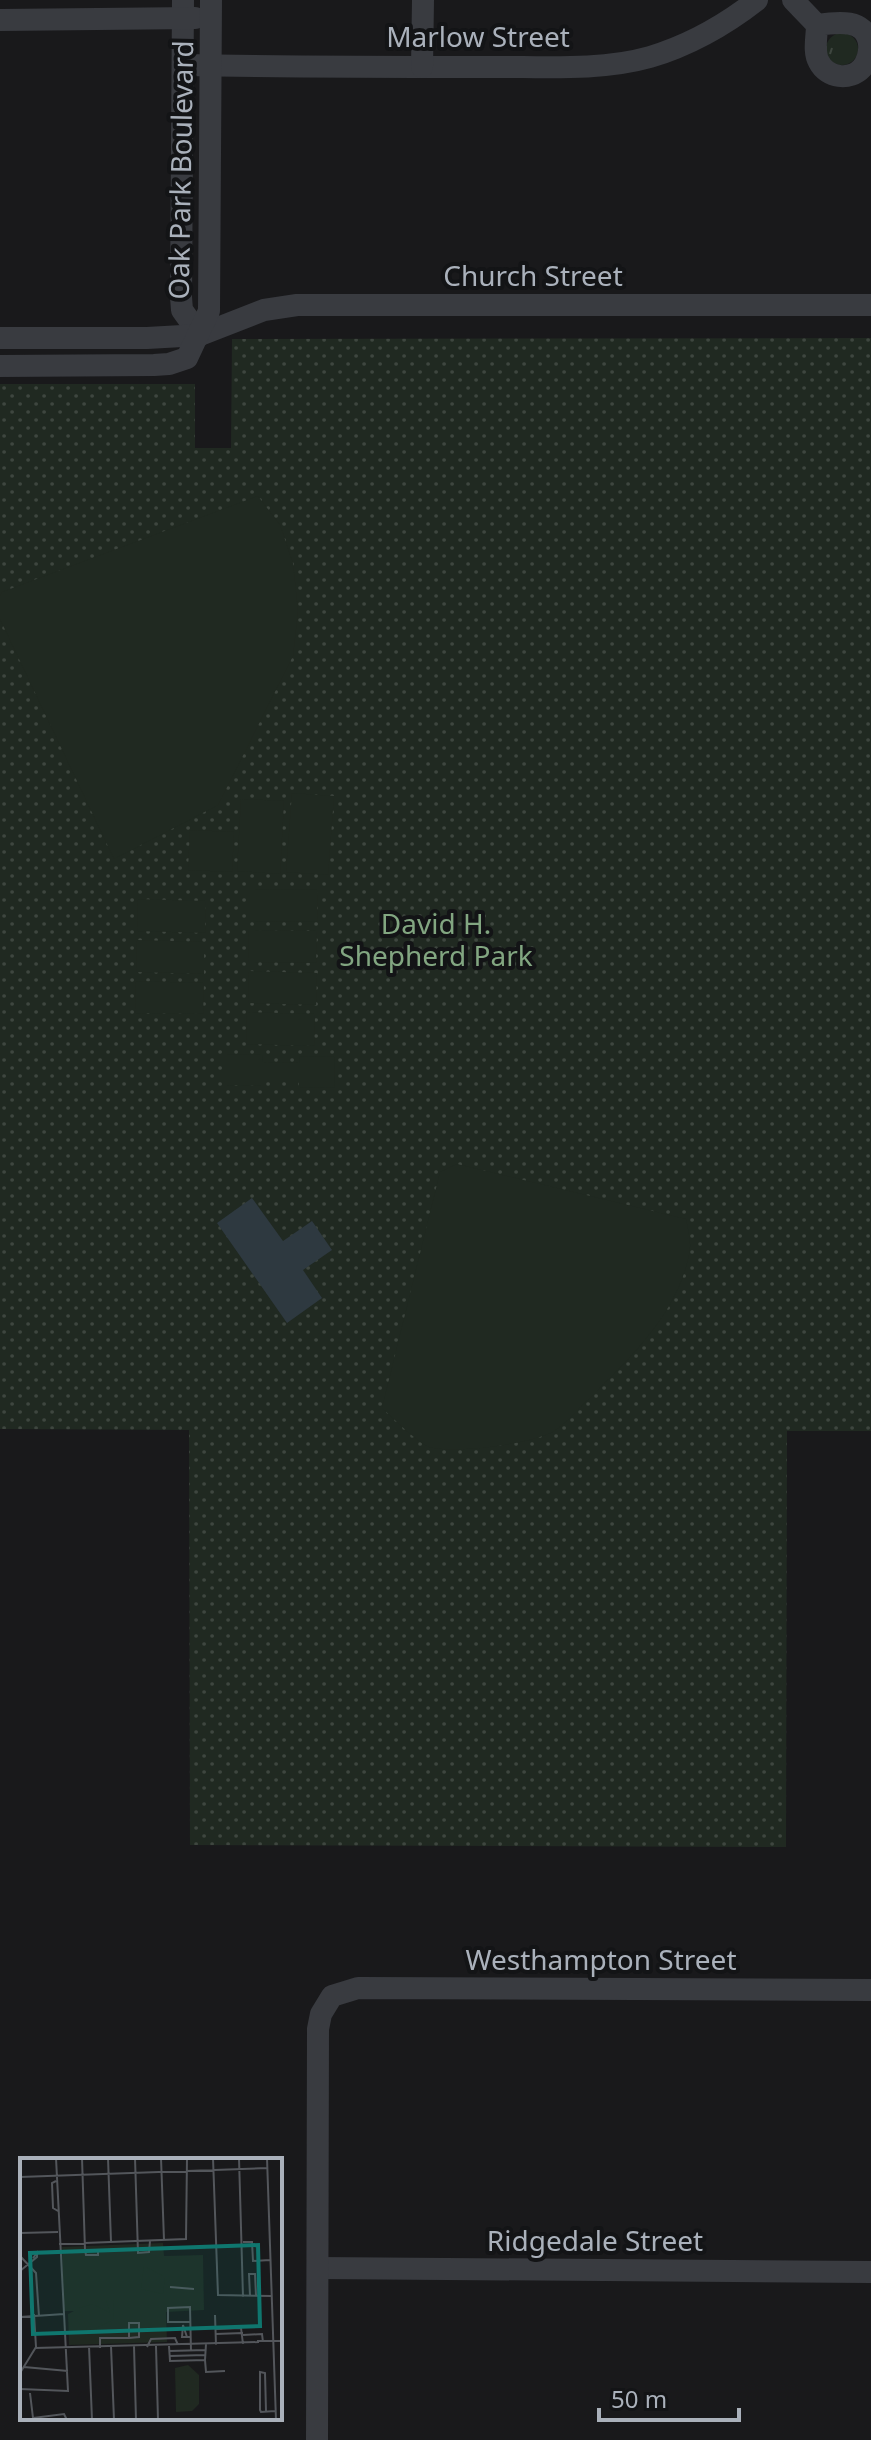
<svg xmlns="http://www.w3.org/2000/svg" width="871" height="2440" font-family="'Noto Sans',sans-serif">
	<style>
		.grass { fill: url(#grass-tufts) }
		.park { fill: url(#park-dots) }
		.pitch { fill: #202921 }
		.water { fill: #2e3940 }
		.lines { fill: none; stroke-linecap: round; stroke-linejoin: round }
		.minor { stroke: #393b40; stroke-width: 22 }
		.labels { text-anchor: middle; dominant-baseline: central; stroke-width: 8; stroke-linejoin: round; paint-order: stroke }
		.street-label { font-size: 28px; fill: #aab1bb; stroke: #131416 }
		.park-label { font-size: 28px; fill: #82a681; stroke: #131416 }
		.inset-road { fill: none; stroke: #53565b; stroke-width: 2 }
		.view { fill: #0f766e; fill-opacity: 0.15; stroke: #0f766e; stroke-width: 4 }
		.inset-edge { fill: none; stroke: #aab1bb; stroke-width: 4 }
	</style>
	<defs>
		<pattern id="grass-tufts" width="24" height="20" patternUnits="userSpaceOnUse" patternTransform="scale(2)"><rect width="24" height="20" fill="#202921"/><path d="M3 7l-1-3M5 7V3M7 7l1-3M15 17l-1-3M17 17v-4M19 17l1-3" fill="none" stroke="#3e463f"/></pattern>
		<pattern id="park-dots" width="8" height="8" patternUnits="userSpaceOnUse" patternTransform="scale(2)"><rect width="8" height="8" fill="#202921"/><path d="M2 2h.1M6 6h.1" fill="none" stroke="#3e463f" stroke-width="1.8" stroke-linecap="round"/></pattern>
	</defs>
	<rect width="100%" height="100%" fill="#19191b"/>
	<circle class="grass" cx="842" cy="49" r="16"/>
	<polygon class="park" points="871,338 871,1431 787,1431 786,1847 190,1845 189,1430 0,1429 0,384 195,384 195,448 231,448 232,339"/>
	<g class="pitch">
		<polygon points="258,496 280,525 293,563 298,611 293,656 218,805 114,859 0,619 0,596 2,592"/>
		<polygon points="292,793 334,796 328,875 286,872"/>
		<polygon points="241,799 284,801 280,874 237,871"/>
		<polygon points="190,830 234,832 232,872 188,870"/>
		<polygon points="250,889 318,890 317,922 250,921"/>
		<polygon points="138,899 206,901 205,933 137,931"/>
		<polygon points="249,930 317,931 316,963 248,962"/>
		<polygon points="137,940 204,942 204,974 136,972"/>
		<polygon points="249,971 317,973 316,1005 248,1003"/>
		<polygon points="136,981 204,983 203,1014 135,1013"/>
		<polygon points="247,1012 315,1014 314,1046 246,1044"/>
		<polygon points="226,1054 262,1055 263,1062 299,1063 300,1056 335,1057 334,1088 299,1087 299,1080 262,1080 262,1086 226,1085"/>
		<path d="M457,1164L686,1219C688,1230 692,1244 689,1255C677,1314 631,1357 590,1398C579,1408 567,1423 554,1431C534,1444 452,1454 429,1447C418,1443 392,1417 382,1408L440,1172Z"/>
	</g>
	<polygon class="water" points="252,1198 283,1241 312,1221 332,1250 303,1270 322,1298 287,1323 217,1223"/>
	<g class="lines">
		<g class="minor">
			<polyline points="183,0 181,297 182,310 200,335"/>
			<path d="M793,0L817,25C817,36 813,52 819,62C827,78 850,81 862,68C867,62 870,52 869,44C866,18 837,22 817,25"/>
			<polyline points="0,20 195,18"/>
			<path d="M183,65C282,67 382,67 481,67C536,66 597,72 650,57C690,45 725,25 757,0"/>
			<polyline points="422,67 423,0"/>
			<polyline points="0,338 147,338 200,335 264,310 297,305 871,305"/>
			<polyline points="0,366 154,365 169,364 187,358 209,311 211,0"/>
			<polyline points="318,2268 871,2272"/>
			<polyline points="317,2440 318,2029 321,2014 332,1996 358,1988 871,1990"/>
		</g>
	</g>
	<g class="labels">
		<g class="street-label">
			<text x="478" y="36">Marlow Street</text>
			<text transform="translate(180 170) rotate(-89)">Oak Park Boulevard</text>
			<text x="533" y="275">Church Street</text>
			<text x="601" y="1959">Westhampton Street</text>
			<text x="595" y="2240">Ridgedale Street</text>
		</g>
		<g class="park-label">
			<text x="436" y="923">David H.<tspan x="436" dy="32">Shepherd Park</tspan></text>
		</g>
	</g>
	<g transform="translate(20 2158)">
		<rect width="262" height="262" fill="#19191b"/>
		<path d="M143,85L144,98L183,97L184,152L146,154L147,184L49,187L48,156L54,153H44L42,89Z" fill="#202921"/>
		<path d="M124,108L145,119L143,136L121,131ZM86,142H94L93,162L68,174L59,150L73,146L90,155ZM168,207L179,217V246L172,253L156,254L155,210Z" fill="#202921"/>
		<path class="inset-road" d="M62,0L65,92H78V97H66L65,92M88,0L91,84M115,0L118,95L129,94L130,83M141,0L144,82M193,0L198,137L251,138M219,0L223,139M247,0L256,262M0,19L247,10M36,23L32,25L33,50L38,53M0,75L38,74M223,84H232L233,103L250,102M39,86L166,81L167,0M0,98L16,115L19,158M0,113L17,99V95L13,100M150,129L174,131M230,138L229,116H235L236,138M195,157L196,187M0,159L44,156M170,164H148V150L170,149L171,193M195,171L221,170L223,186M196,176L223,175M223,177L242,176L243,184M167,179L163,167L162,179H171M237,183H262M69,188L72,262M91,188L94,262M114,188L116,262M136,188L138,262M149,188L150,203L185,202L186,186M127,189L131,181L155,180L158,187M15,190L239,184M80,190V180H109L119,179V165H109V180M149,193L186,192M150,198L185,197M185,202L186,214L205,213M4,209L48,213M0,215L16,189L14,156M0,231L48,233L36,0M10,235L13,260M246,253L245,215L240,214V252L241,254L255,253M13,260L44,256L47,262"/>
		<path class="view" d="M238,87L240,168L13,176L10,95Z"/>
		<rect width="262" height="262" class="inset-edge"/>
	</g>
	<path d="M599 2408v12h140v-12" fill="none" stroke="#aab1bb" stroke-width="4"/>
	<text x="611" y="2408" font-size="24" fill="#aab1bb" stroke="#131416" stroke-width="6" paint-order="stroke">50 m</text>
</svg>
